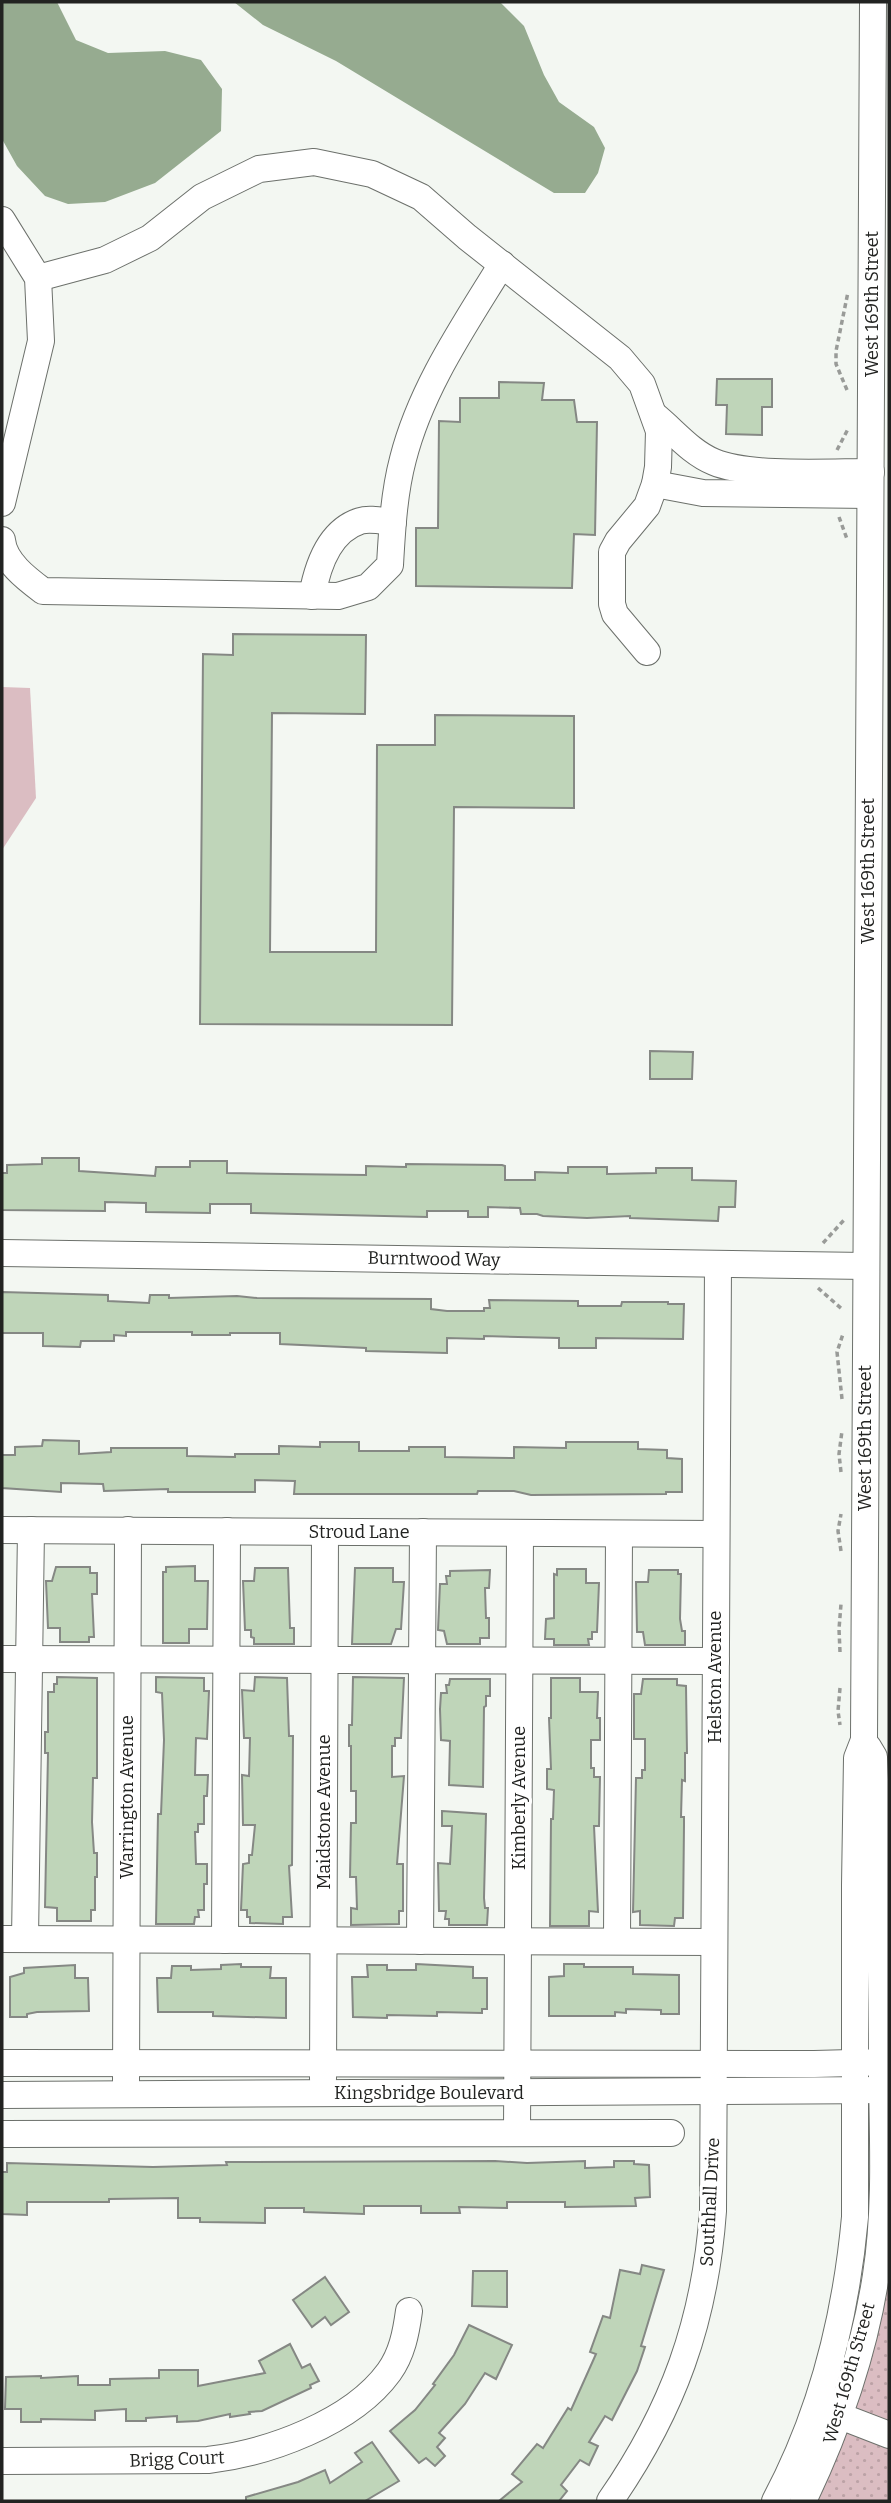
<svg xmlns="http://www.w3.org/2000/svg" width="891" height="2503" font-family="Bitter,serif">
	<style>
		.grass { fill: url(#grass-dots) }
		.pitch { fill: #dbbdc2 }
		.water { fill: #96ab90 }
		.building { fill: #bfd5b9; stroke: #858884; stroke-width: 2 }
		.lines { fill: none; stroke-linecap: round; stroke-linejoin: round }
		.minor-casing { stroke: #6c706b; stroke-width: 28 }
		.path { stroke: #999b98; stroke-width: 3.5; stroke-dasharray: 5 3.5; stroke-linecap: butt }
		.minor { stroke: #fff; stroke-width: 26 }
		.labels { text-anchor: middle; dominant-baseline: central; stroke-width: 6; stroke-linejoin: round; paint-order: stroke }
		.street-label { font-size: 18px; fill: #222321; stroke: #fff }
	</style>
	<defs>
		<pattern id="grass-dots" width="8" height="8" patternUnits="userSpaceOnUse" patternTransform="scale(1.75)"><rect width="8" height="8" fill="#dbbdc2"/><path d="M2 2h.1M6 6h.1" fill="none" stroke="#bca2a6" stroke-width="1.8" stroke-linecap="round"/></pattern>
	</defs>
	<rect width="100%" height="100%" fill="#f3f7f2"/>
	<polygon class="grass" points="889,2164 889,2501 813,2501 836,2455"/>
	<polygon class="pitch" points="2,687 30,688 36,798 2,850"/>
	<g class="water">
		<polygon points="2,2 57,2 76,40 108,53 165,51 201,60 222,89 221,131 155,183 105,202 68,204 45,196 17,166 2,139"/>
		<polygon points="234,2 500,2 524,26 544,75 559,102 594,127 605,148 598,173 585,193 554,193 336,61 263,25"/>
	</g>
	<g class="building">
		<polygon points="717,379 772,379 772,407 762,407 762,435 726,434 727,405 716,405"/>
		<polygon points="499,382 544,383 542,400 574,400 577,422 597,422 595,535 574,534 572,588 416,586 416,528 438,528 439,421 460,422 460,398 499,398"/>
		<polygon points="233,634 366,635 365,714 272,713 270,952 376,952 377,745 435,745 435,715 574,716 574,808 454,807 452,1025 200,1024 203,654 233,655"/>
		<polygon points="650,1051 693,1052 692,1079 650,1079"/>
		<polygon points="42,1158 79,1158 79,1171 155,1176 156,1167 190,1167 190,1161 227,1161 227,1173 286,1174 366,1175 366,1166 406,1167 406,1164 502,1165 505,1166 505,1180 535,1180 535,1172 568,1173 568,1167 607,1167 607,1174 656,1173 656,1168 692,1168 692,1180 736,1181 735,1207 719,1207 718,1221 630,1218 630,1216 587,1218 543,1216 537,1214 521,1214 520,1208 488,1207 488,1217 468,1217 468,1211 427,1211 427,1217 251,1213 251,1204 210,1204 210,1213 146,1212 146,1203 105,1202 105,1211 2,1210 2,1173 7,1173 7,1165 42,1164"/>
		<polygon points="2,1292 108,1295 108,1301 149,1303 150,1295 169,1295 169,1298 237,1296 257,1298 431,1299 431,1309 447,1311 484,1311 484,1308 490,1308 489,1300 578,1301 578,1306 621,1306 622,1302 668,1302 668,1304 684,1304 683,1339 596,1338 596,1348 559,1348 559,1338 484,1336 484,1339 447,1338 447,1353 366,1351 366,1348 280,1344 280,1333 230,1333 230,1335 192,1335 192,1332 126,1332 126,1336 114,1335 114,1341 81,1341 80,1347 43,1346 43,1333 2,1333"/>
		<polygon points="43,1440 79,1441 79,1454 111,1452 111,1448 187,1448 187,1456 235,1457 235,1454 279,1454 279,1446 320,1447 320,1442 359,1442 359,1451 409,1451 409,1447 445,1447 445,1457 514,1458 514,1447 566,1448 566,1442 638,1442 638,1449 667,1450 667,1458 682,1459 682,1492 666,1492 666,1494 531,1495 514,1491 478,1491 477,1494 294,1494 295,1481 255,1480 255,1492 168,1492 168,1489 104,1491 103,1484 61,1483 61,1492 2,1488 2,1455 15,1455 15,1447 42,1446"/>
		<polygon points="195,1566 195,1581 208,1581 207,1629 189,1629 189,1643 163,1643 163,1572 166,1572 166,1567"/>
		<polygon points="56,1567 90,1567 90,1573 97,1573 97,1594 92,1594 94,1637 89,1637 89,1642 60,1642 60,1628 48,1628 46,1581 52,1581"/>
		<polygon points="255,1568 288,1568 290,1628 294,1628 294,1644 254,1644 254,1638 251,1637 251,1630 245,1630 243,1581 254,1581"/>
		<polygon points="355,1568 393,1568 393,1582 404,1582 401,1629 396,1629 391,1644 352,1644"/>
		<polygon points="557,1569 586,1569 586,1583 599,1583 597,1632 592,1632 592,1639 588,1639 589,1645 554,1645 554,1639 545,1639 546,1619 554,1618 554,1574 557,1575"/>
		<polygon points="490,1570 489,1588 485,1588 486,1618 489,1618 489,1638 480,1638 480,1644 447,1644 444,1631 438,1630 440,1584 447,1584 446,1576 450,1576 450,1571"/>
		<polygon points="649,1570 678,1570 678,1574 681,1574 680,1619 682,1631 685,1631 685,1645 645,1645 643,1632 637,1632 636,1582 648,1582"/>
		<polygon points="57,1677 97,1678 97,1778 93,1778 92,1822 94,1853 97,1853 97,1877 95,1877 95,1910 91,1910 91,1921 57,1921 57,1908 45,1907 48,1753 45,1753 45,1732 48,1732 48,1692 54,1692 54,1684 57,1684"/>
		<polygon points="156,1677 204,1678 204,1691 209,1691 207,1739 196,1738 195,1775 208,1775 207,1796 204,1796 204,1824 198,1824 198,1832 195,1832 196,1864 207,1864 207,1884 204,1884 204,1910 198,1910 199,1917 195,1917 194,1924 156,1924 158,1814 161,1814 164,1740 162,1693 156,1692"/>
		<polygon points="255,1677 287,1678 289,1736 293,1736 292,1865 289,1866 292,1917 283,1917 283,1924 250,1923 250,1917 247,1917 247,1910 241,1910 243,1864 249,1863 249,1855 252,1855 255,1825 243,1825 242,1775 249,1776 250,1738 244,1738 242,1690 254,1691"/>
		<polygon points="353,1677 404,1678 401,1738 395,1738 395,1746 392,1746 392,1777 404,1776 397,1864 403,1864 403,1911 399,1911 399,1924 351,1925 351,1908 357,1909 356,1877 350,1877 351,1823 356,1823 356,1791 351,1791 351,1746 349,1746 349,1725 352,1725"/>
		<polygon points="551,1678 580,1678 580,1692 598,1692 597,1718 600,1718 600,1740 591,1740 591,1768 594,1768 594,1777 600,1777 599,1826 594,1826 598,1912 589,1911 589,1926 550,1926 551,1819 553,1819 554,1790 547,1789 547,1769 551,1769 549,1718 551,1718"/>
		<polygon points="450,1679 490,1679 490,1696 486,1696 486,1706 484,1707 483,1787 449,1785 450,1741 441,1740 440,1709 441,1693 447,1693 446,1685 449,1685"/>
		<polygon points="643,1679 677,1679 677,1685 686,1686 687,1753 685,1753 685,1781 682,1780 681,1817 684,1817 684,1825 683,1918 675,1918 674,1926 640,1925 640,1911 633,1912 636,1778 642,1778 642,1770 645,1770 645,1739 634,1739 634,1694 641,1694"/>
		<polygon points="442,1811 486,1814 484,1898 485,1908 488,1908 487,1925 449,1925 449,1919 445,1919 446,1911 439,1911 438,1863 450,1864 452,1826 442,1826"/>
		<polygon points="241,1964 241,1967 271,1967 270,1978 286,1978 286,2018 213,2016 213,2012 158,2012 157,1978 171,1978 172,1966 191,1966 191,1970 221,1969 221,1965"/>
		<polygon points="416,1964 473,1967 473,1978 487,1978 487,2009 482,2009 482,2013 437,2012 437,2016 387,2015 387,2018 353,2017 352,1977 368,1977 367,1965 387,1965 387,1970 416,1970"/>
		<polygon points="564,1964 584,1964 584,1967 633,1967 633,1974 679,1975 679,2014 661,2014 661,2010 626,2009 626,2013 615,2012 615,2016 549,2016 549,1977 564,1976"/>
		<polygon points="75,1965 75,1978 88,1978 89,2011 37,2012 27,2014 27,2017 10,2017 10,1977 24,1973 24,1968"/>
		<polygon points="495,2161 527,2163 585,2161 585,2168 614,2167 614,2161 634,2161 634,2164 649,2165 650,2197 635,2198 636,2206 565,2207 565,2202 507,2202 507,2208 459,2207 460,2213 421,2213 421,2206 364,2206 364,2214 304,2212 304,2208 265,2208 265,2223 200,2222 200,2218 178,2218 178,2198 109,2199 109,2202 27,2202 27,2215 2,2214 2,2172 7,2172 7,2163 153,2167 227,2165 226,2162"/>
		<polygon points="642,2265 664,2270 641,2346 645,2347 637,2371 612,2420 605,2416 589,2442 598,2446 589,2465 580,2460 561,2485 567,2491 559,2501 499,2501 522,2482 512,2474 537,2444 543,2448 568,2408 571,2410 596,2354 590,2352 603,2316 610,2318 620,2270 640,2274"/>
		<polygon points="473,2271 507,2271 507,2307 472,2306"/>
		<polygon points="325,2277 349,2312 331,2325 325,2317 312,2327 293,2300"/>
		<polygon points="469,2325 512,2345 496,2379 485,2373 465,2404 439,2433 445,2438 437,2447 445,2456 435,2466 426,2458 419,2463 390,2431 415,2410 435,2385 433,2384 454,2355"/>
		<polygon points="290,2344 302,2368 310,2364 319,2381 310,2385 311,2388 262,2411 249,2412 250,2414 230,2417 230,2414 198,2421 177,2422 177,2416 146,2418 146,2421 126,2421 126,2409 95,2411 95,2420 41,2419 41,2422 21,2422 21,2409 5,2409 6,2377 41,2376 41,2378 78,2376 78,2385 110,2385 110,2379 159,2378 159,2370 198,2370 198,2386 265,2373 259,2361"/>
		<polygon points="372,2442 399,2481 365,2501 246,2501 246,2497 298,2482 325,2470 330,2483 362,2462 355,2453"/>
	</g>
	<g class="lines">
		<defs>
			<g id="minor">
				<polyline points="2,220 38,278 41,341 2,503"/>
				<polyline points="38,278 105,260 150,238 202,197 259,169 314,162 372,174 421,197 467,237 620,358 642,384 659,431 658,467 655,484 647,506 618,541 612,552 612,604 615,614 647,652"/>
				<path d="M654,415C674,431 690,452 714,462C750,477 830,472 871,472"/>
				<polyline points="655,484 703,493 870,495"/>
				<path d="M2,540C4,562 27,579 43,591L338,596L368,587L390,565C392,530 394,493 403,459C421,388 464,326 502,264"/>
				<path d="M312,596C317,568 329,531 360,521C369,518 383,521 393,522"/>
				<polyline points="2,1253 866,1266"/>
				<polyline points="2,1530 716,1534"/>
				<polyline points="2,1659 716,1661"/>
				<polyline points="2,1939 714,1942"/>
				<polyline points="25,1939 31,1530"/>
				<polyline points="225,1940 227,1531"/>
				<polyline points="420,1941 423,1532"/>
				<polyline points="617,1941 619,1534"/>
				<polyline points="2,2063 814,2064 889,2062"/>
				<polyline points="323,2079 325,1532"/>
				<polyline points="126,2082 128,1530"/>
				<polyline points="2,2095 889,2090"/>
				<polyline points="517,2133 520,1533"/>
				<polyline points="2,2134 671,2133"/>
				<polyline points="840,2416 889,2435"/>
				<path d="M2,2461L208,2460C268,2453 352,2423 389,2372C402,2354 406,2333 409,2311"/>
				<path d="M610,2501C673,2410 705,2322 713,2211L718,1264"/>
				<path d="M775,2501C822,2413 846,2316 855,2217V1885L857,1758L864,1740L873,2"/>
				<path d="M803,2501C837,2430 864,2354 876,2275C886,2211 883,2144 882,2080C882,1972 879,1865 874,1757L868,1747"/>
			</g>
		</defs>
		<use href="#minor" class="minor-casing"/>
		<g class="path">
			<polyline points="847,390 836,364 836,351 848,292"/>
			<polyline points="837,450 848,429"/>
			<polyline points="839,517 847,539"/>
			<polyline points="823,1243 844,1220"/>
			<polyline points="818,1288 843,1310"/>
			<polyline points="842,1399 837,1352 843,1334"/>
			<polyline points="841,1472 839,1454 842,1431"/>
			<polyline points="841,1551 838,1531 841,1514"/>
			<polyline points="840,1652 839,1629 841,1604"/>
			<polyline points="840,1688 838,1711 840,1725"/>
		</g>
		<use href="#minor" class="minor"/>
	</g>
	<g class="labels">
		<g class="street-label">
			<text transform="translate(872 304) rotate(-90)">West 169th Street</text>
			<text transform="translate(868 871) rotate(-90)">West 169th Street</text>
			<text transform="translate(434 1259) rotate(1)">Burntwood Way</text>
			<text transform="translate(865 1438) rotate(-90)">West 169th Street</text>
			<text x="359" y="1532">Stroud Lane</text>
			<text transform="translate(715 1677) rotate(-90)">Helston Avenue</text>
			<text transform="translate(127 1797) rotate(-90)">Warrington Avenue</text>
			<text transform="translate(519 1798) rotate(-90)">Kimberly Avenue</text>
			<text transform="translate(324 1812) rotate(-90)">Maidstone Avenue</text>
			<text x="429" y="2093">Kingsbridge Boulevard</text>
			<text transform="translate(710 2202) rotate(-87)">Southhall Drive</text>
			<text transform="translate(849 2373) rotate(-74)">West 169th Street</text>
			<text transform="translate(177 2459) rotate(-2)">Brigg Court</text>
		</g>
	</g>
	<rect width="891" height="2503" fill="none" stroke="#222321" stroke-width="7"/>
</svg>
